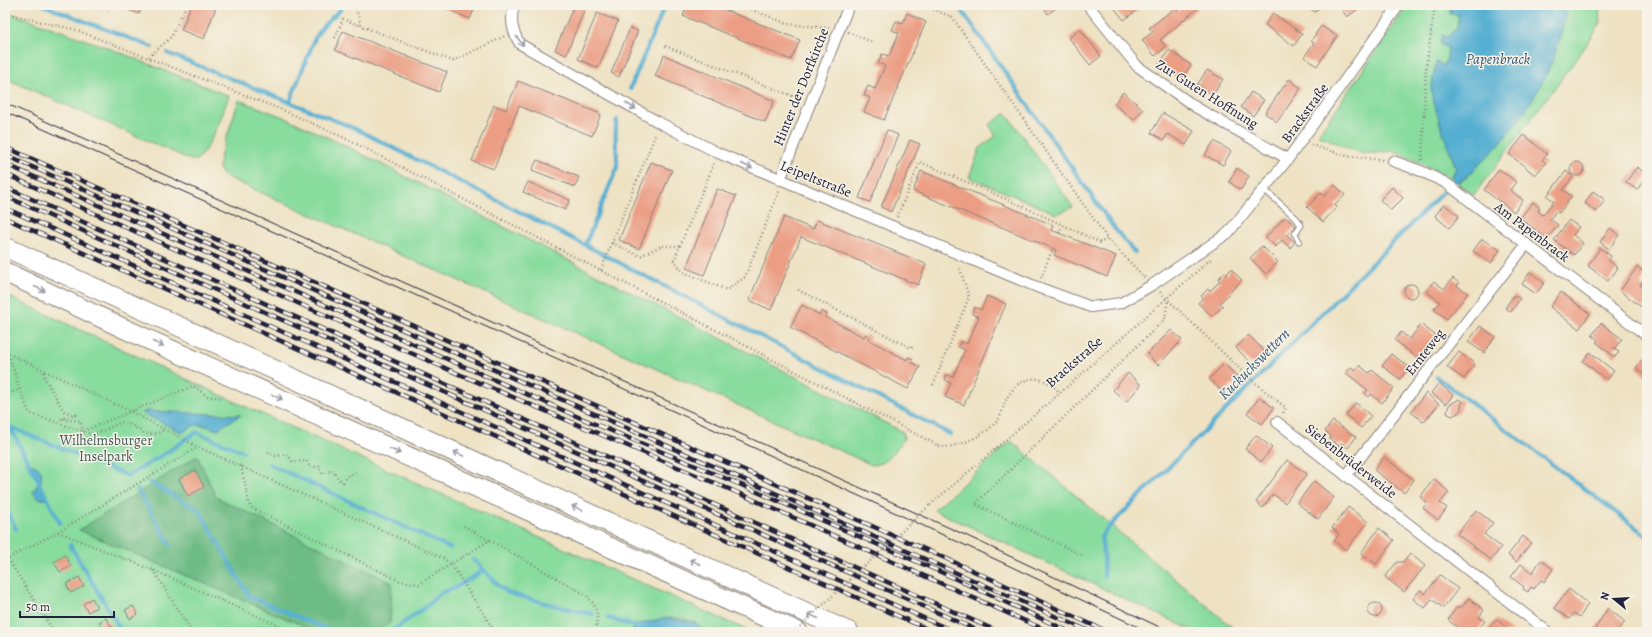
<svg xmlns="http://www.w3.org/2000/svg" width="1652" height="637" font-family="Alegreya,serif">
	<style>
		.green { fill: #88dc9e; stroke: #557f6c }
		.forest { fill: #6ebc85; stroke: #486f60 }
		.water { fill: #54afd2; stroke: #3b6886 }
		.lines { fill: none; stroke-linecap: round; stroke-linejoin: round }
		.stream { stroke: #54afd2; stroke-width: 4 }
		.building { fill: #eb9e84 }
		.lane-casing { stroke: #88827f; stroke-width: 7 }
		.street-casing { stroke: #88827f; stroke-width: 12 }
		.highway-casing { stroke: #88827f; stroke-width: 21 }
		.path { stroke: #88827f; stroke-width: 2.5; stroke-dasharray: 1 3; stroke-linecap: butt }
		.lane { stroke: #fff; stroke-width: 5 }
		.street { stroke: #fff; stroke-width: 10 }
		.highway { stroke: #fff; stroke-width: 19 }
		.tram { stroke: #22223b; stroke-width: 1 }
		.rail-casing { stroke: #22223b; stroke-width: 4.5 }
		.rail { stroke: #f7f3e8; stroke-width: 3; stroke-dasharray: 9; stroke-linecap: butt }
		.path-bridge { stroke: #88827f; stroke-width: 2.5; stroke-dasharray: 1 3; stroke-linecap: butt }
		.oneway { stroke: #9c9ca7 }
		.labels { text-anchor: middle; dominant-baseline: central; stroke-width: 3; stroke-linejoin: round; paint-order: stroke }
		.street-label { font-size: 14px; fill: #22223b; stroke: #f7f3e8 }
		.park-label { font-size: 14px; fill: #415a59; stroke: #f7f3e8 }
		.water-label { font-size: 15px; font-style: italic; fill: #365a77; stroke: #f7f3e8 }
	</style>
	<rect width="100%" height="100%" fill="#f7f3e8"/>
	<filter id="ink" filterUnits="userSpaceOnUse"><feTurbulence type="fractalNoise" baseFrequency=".025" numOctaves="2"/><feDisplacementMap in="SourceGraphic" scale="8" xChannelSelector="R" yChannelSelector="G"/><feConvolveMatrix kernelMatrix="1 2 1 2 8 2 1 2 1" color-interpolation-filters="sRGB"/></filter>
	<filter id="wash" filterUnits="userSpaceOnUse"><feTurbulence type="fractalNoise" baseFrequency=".012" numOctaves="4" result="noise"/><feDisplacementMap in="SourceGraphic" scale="16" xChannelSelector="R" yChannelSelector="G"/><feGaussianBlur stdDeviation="0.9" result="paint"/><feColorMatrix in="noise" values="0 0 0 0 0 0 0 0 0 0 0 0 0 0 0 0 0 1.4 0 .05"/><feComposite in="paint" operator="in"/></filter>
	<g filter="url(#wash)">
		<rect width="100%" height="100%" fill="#eee2c3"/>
		<g class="green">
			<polygon points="1408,5 1452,5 1449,11 1459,15 1457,28 1447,37 1443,35 1444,45 1448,48 1447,59 1443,66 1437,62 1439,121 1456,168 1451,178 1395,151 1363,154 1318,135"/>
			<polygon points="1566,5 1599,5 1600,24 1583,50 1474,195 1457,183 1466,178 1505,138 1565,17"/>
			<path d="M5,11L106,47L229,96C221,117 213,143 197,160H191L5,78Z"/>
			<path d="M239,100L286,118L348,147L903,432L904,438C895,451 888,464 872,465L224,176L219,168L220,157Z"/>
			<polygon points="1006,113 1014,124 1073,207 1057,214 969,177 980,148 996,136 989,125"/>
			<path d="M5,295L253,410L751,632H704C687,609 657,620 634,626L633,632H5Z"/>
			<polygon points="1011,441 1238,632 1196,632 934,510"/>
		</g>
		<polygon class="forest" points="197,456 216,497 392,583 390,623 376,632 318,632 79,530"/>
		<g class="water">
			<path d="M1452,5H1566C1561,63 1527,116 1487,157C1477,166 1469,176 1457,183L1451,178L1456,168L1439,121L1431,91L1436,62L1443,66L1447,59L1448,48L1440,44L1442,35L1447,37L1457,28L1459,15L1450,14Z"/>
			<path d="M146,411L241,415L216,430C204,424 193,422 183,433L142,413Z"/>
			<path d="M29,463C41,467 44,472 40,485L48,499C41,500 36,498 33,492L39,482Z"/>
			<polygon points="664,618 694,622 704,632 633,632 636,623 639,624"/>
		</g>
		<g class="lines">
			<g class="stream">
				<polyline points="43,5 152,47"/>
				<polyline points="958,5 1114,228 1135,253"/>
				<polyline points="167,53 354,128 585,245 950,434"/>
				<polyline points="630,89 665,5"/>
				<polyline points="290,101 315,38 323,26 345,5"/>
				<path d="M585,245L617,168C618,152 613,136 617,120"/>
				<polyline points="1437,377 1647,536"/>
				<polyline points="5,425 128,476 169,451 196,432 244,452"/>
				<polyline points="10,427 60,523"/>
				<polyline points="269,464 450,548"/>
				<polyline points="149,482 199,510 249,596 333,632"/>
				<polyline points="138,490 170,545"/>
				<polyline points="5,507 16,529"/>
				<polyline points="70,545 122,632"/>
				<polyline points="473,559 498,585 508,593 560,607 593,614"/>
				<polyline points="1104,577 1104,557 1101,537 1108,528 1454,181"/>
				<polyline points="608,618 634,626"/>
				<polyline points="391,632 424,608 441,593 455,588 484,570"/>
			</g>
		</g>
		<g id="blocks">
			<g class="building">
				<polygon points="116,5 143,5 139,14"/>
				<polygon points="191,5 217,5 204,39 181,30"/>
				<polygon points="438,5 476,5 470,19"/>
				<polygon points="574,5 585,8 566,55 555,50"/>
				<polygon points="687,5 713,5 800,40 791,60 683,16"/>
				<polygon points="1042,5 1060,5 1048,14"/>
				<polygon points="1112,5 1138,5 1140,8 1124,20"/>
				<polygon points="1184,5 1195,5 1198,8 1160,40 1166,47 1155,56 1142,40 1153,32 1149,28 1175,8 1177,11"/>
				<polygon points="1305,5 1322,5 1315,12"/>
				<polygon points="1338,5 1364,5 1347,17"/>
				<polygon points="597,13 618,21 598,68 578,59"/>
				<polygon points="907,13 926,22 884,120 864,112 870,98 864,95 868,86 875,89 885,66 878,63 882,54 889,56 899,33 892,30 896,21 903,23"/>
				<polygon points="1273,13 1302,34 1294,46 1265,25"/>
				<polygon points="1321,26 1337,36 1317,66 1304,57 1314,43 1311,41"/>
				<polygon points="630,28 638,31 619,77 611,73"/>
				<polygon points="1080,29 1101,56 1090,65 1069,38"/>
				<polygon points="343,31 447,72 439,92 335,50"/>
				<polygon points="1169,50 1191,65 1181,79 1159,64"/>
				<polygon points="664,55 774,101 765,122 655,76"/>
				<polygon points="1207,70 1223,79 1213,95 1197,85"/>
				<polygon points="1289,79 1301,88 1277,122 1265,113"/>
				<polygon points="518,81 601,114 592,136 519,106 494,169 472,161 494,105 506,110"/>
				<polygon points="1123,92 1143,109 1134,120 1114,104"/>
				<polygon points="1251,92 1264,100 1253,116 1241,107"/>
				<polygon points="1163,113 1194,131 1186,145 1168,134 1164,140 1151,133"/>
				<polygon points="887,130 898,135 870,202 859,198"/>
				<polygon points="1524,135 1547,154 1542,160 1546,163 1535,175 1509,154"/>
				<polygon points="910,140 920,144 891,212 881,207"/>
				<polygon points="1214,141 1231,151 1223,165 1205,155"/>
				<polygon points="537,160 579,177 575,187 532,170"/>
				<circle cx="1577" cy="169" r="7"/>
				<polygon points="651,162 672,170 639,249 619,240"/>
				<polygon points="1637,167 1647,175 1637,190 1626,182"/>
				<polygon points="1237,168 1249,176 1241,190 1229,182"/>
				<polygon points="1499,169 1516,182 1510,190 1523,200 1514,212 1484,190"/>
				<polygon points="921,171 1053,225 1051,230 1116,256 1107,277 1054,255 1056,250 1045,245 913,191"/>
				<polygon points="1566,171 1573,177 1563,190 1572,196 1559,213 1556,211 1550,219 1558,225 1547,239 1520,218 1533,202 1540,208 1538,211 1543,215 1554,201 1547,196"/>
				<polygon points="528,182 570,200 565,210 523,192"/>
				<polygon points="1335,185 1345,195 1335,205 1337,207 1323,222 1307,207 1321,193 1325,196"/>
				<polygon points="1392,187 1403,198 1391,210 1380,200"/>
				<polygon points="717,189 736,196 704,275 686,268"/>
				<polygon points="1593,191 1605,200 1596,212 1585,203"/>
				<polygon points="1444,204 1459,216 1449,228 1435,216"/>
				<polygon points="784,217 813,229 817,220 926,264 918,285 801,237 771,310 749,300"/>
				<polygon points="1285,217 1296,226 1287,235 1295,242 1290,248 1282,240 1276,247 1266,237"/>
				<polygon points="1569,220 1579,227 1573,235 1583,243 1574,255 1554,240"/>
				<polygon points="1610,228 1619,235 1609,249 1600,242"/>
				<polygon points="1482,239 1500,250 1491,263 1473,251"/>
				<polygon points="1262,246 1278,262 1266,274 1250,258"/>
				<polygon points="1600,248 1611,256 1608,260 1618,268 1608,281 1588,266"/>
				<polygon points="1637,267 1647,274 1640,285 1647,290 1647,302 1643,308 1620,291"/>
				<polygon points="1231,269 1242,280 1220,303 1223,306 1212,316 1198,303 1203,298 1201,296 1208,289 1210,291 1220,281 1218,279 1224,273 1226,275"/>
				<polygon points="1530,272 1544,283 1536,294 1522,284"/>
				<polygon points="1453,278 1459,283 1457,286 1468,293 1447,319 1434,309 1440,302 1426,291 1434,281 1444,289"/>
				<circle cx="1411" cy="291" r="7"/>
				<polygon points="1561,292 1590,314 1579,329 1550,307"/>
				<polygon points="1514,295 1520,299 1511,312 1505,308"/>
				<polygon points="987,296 1006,304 964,405 945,397 951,383 945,380 947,374 953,377 965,350 958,347 961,341 967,344 979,317 972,314 975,307 981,310"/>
				<polygon points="802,305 820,315 821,311 827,314 825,317 864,337 866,334 870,337 869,340 907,360 908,357 913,359 911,362 920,367 908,389 790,327"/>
				<polygon points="1601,323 1622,339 1614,349 1619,352 1615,357 1596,342 1598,340 1592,335"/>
				<polygon points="1421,324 1436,336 1417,358 1395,340 1401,332 1410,339"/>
				<polygon points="1480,326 1495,337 1484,353 1468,342"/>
				<polygon points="1171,330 1182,340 1158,365 1147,354"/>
				<polygon points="1249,335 1266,353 1253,365 1236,348"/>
				<polygon points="1459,352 1475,364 1464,379 1447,367"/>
				<polygon points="1590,352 1614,371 1607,380 1583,361"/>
				<polygon points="1391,354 1409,367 1400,379 1382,366"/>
				<polygon points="1645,356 1647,358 1647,377 1636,368"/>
				<polygon points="1224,364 1239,378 1224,393 1209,379"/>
				<polygon points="1359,365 1369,373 1372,370 1394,388 1382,403 1371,394 1369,397 1365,393 1368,390 1346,373 1351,367 1355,370"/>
				<polygon points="1128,373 1141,385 1126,402 1113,390"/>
				<polygon points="1439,383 1453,395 1446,404 1431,393"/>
				<polygon points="1426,393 1439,404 1424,422 1411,412"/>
				<polygon points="1260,397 1274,408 1262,424 1247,413"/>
				<polygon points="1459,399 1463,402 1461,405 1461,409 1458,413 1452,416 1447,413 1449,405"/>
				<polygon points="1356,403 1371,416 1361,428 1346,415"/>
				<polygon points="1333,421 1356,437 1348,448 1341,443 1339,446 1330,439 1331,436 1325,431"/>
				<polygon points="1256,435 1272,448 1261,462 1245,449"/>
				<polygon points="1384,457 1414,480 1404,493 1374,470"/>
				<polygon points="1287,460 1307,474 1285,503 1273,494 1263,508 1256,502"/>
				<polygon points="195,470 204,487 188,496 179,479"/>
				<polygon points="1434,479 1449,492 1440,503 1447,508 1438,520 1423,508 1427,503 1420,497"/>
				<polygon points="1314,481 1334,497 1318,519 1297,503"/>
				<polygon points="1348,507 1368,522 1346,550 1334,541 1339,534 1332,528"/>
				<polygon points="1476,510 1493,523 1484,534 1501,547 1491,560 1457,534"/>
				<polygon points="1379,528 1394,540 1376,564 1361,553"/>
				<polygon points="1523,536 1531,543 1516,562 1508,555"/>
				<polygon points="1410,553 1425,566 1404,592 1385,577 1397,562 1403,562"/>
				<polygon points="65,555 71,566 60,572 54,562"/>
				<polygon points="1541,560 1553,569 1544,582 1541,580 1534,589 1531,587 1528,592 1523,589 1524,587 1511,577 1521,564 1532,573"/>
				<polygon points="1440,575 1458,589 1443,608 1432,599 1425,608 1413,599 1420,590 1425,594"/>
				<polygon points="79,577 84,586 71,593 66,584"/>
				<polygon points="1569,589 1588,604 1580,617 1574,613 1569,619 1554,608"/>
				<polygon points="92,598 97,607 88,612 83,604"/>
				<polygon points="1469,598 1484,610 1479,617 1485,621 1476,632 1463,632 1448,620 1457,607 1462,607"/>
				<circle cx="1375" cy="610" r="7"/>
				<polygon points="133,606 138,614 130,619 125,610"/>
				<polygon points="1608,608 1625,622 1617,632 1593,632"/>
				<polygon points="106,618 113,629 109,632 105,632 99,622"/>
				<polygon points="1496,619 1507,628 1512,632 1485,632"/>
			</g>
		</g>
	</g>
	<g filter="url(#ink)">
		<use href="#blocks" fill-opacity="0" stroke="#88827f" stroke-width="1"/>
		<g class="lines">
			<defs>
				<polyline id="lane" points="1264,189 1296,218 1301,225 1295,234 1299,241"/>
				<g id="street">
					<path d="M514,5C510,20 512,31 520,44L660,123L718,153L1037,287L1091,307L1121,303L1152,285L1228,233L1288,159L1399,5"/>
					<polyline points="1088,5 1137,66 1197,108 1288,159"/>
					<polyline points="1393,161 1421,171 1446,183 1647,336"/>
					<polyline points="780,180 849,5"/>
					<polyline points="1277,422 1548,632"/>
					<polyline points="1346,476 1526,245"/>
				</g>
				<g id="highway">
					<polyline points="5,247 849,632"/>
					<polyline points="5,272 125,329 798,632"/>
				</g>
			</defs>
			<use href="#lane" class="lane-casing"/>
			<use href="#street" class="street-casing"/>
			<use href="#highway" class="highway-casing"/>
			<g class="path">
				<polyline points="355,5 361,26 453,61 505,36"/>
				<polyline points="740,5 788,24 829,28"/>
				<polyline points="922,5 952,17 1107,238 1145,278"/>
				<polyline points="107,12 110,5"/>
				<path d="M5,13L76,30L285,111L349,140L941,447C960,447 986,435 998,420C1002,414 1003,406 1006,400C1019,374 1042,372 1060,393"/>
				<polyline points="848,32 872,42"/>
				<polyline points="335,38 343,19 361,26"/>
				<polyline points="665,46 800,99"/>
				<polyline points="149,57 172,36 186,5"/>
				<polyline points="1311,145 1347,156 1384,160"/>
				<polyline points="1422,160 1426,68 1435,5"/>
				<polyline points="897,217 920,162 1020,205 1101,243 1107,238"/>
				<polyline points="1059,233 1062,226"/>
				<polyline points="612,243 640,256 661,246 680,246 674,260 683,272 727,290 745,277 780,189"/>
				<polyline points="680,246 714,163"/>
				<polyline points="601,270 656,133"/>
				<polyline points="1041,278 1053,248"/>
				<polyline points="798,290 911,348 913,345"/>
				<polyline points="1160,292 1248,377 1286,408 1283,413"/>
				<path d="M5,343L20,390L29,412L32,414L90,434L101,432L121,422C139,424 144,443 165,429"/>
				<polyline points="5,352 132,412 198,447 443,558 451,564 495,632"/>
				<polyline points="44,372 45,379 64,411 76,415 60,419 80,421 83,430"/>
				<polyline points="933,385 969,297 959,266"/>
				<polyline points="5,394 20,390"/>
				<polyline points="83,431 193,386 207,396 221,398"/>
				<polyline points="268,452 276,456 286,454 293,462 307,461 310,468 319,466 322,474 332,470 341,481 343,482 347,476 355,472"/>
				<path d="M241,466L250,507L400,581L419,584L490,540L586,595C598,607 599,616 595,632"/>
				<polyline points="930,505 1060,393 1212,258"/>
				<polyline points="464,526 489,540"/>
				<polyline points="58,532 198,447"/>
				<polyline points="1082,555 975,504 1165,319 1168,299"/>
				<polyline points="8,559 54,632"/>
				<polyline points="5,560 58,532 153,570 293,632"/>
				<polyline points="153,570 192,632"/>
			</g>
			<use href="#lane" class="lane"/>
			<use href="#street" class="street"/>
			<use href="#highway" class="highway"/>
			<g class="tram">
				<polyline points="5,103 963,534 1170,632"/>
				<path d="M5,112C387,283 771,451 1149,632"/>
			</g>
			<defs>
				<g id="rail">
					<polyline points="5,147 945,558 1108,632"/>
					<polyline points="5,155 1091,632"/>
					<polyline points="5,164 583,419 739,484 943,573 1070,632"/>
					<polyline points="5,174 454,372 736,492 1050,632"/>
					<polyline points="5,187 999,632"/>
					<polyline points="5,196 981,632"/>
					<polyline points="5,208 955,632"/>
					<polyline points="5,218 934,632"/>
				</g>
			</defs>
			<use href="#rail" class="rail-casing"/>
			<use href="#rail" class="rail"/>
			<polyline class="path-bridge" points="794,632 930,505"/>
		</g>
		<defs><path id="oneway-shaft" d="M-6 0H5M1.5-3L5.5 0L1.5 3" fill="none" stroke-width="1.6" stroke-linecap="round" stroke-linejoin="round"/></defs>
		<g class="oneway">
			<use href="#oneway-shaft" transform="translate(520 41) rotate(52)"/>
			<use href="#oneway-shaft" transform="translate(631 106) rotate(30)"/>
			<use href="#oneway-shaft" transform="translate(747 166) rotate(23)"/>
			<use href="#oneway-shaft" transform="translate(40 289) rotate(25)"/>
			<use href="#oneway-shaft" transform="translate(158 344) rotate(24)"/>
			<use href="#oneway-shaft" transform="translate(277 397) rotate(24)"/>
			<use href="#oneway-shaft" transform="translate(395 451) rotate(24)"/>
			<use href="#oneway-shaft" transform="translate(459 454) rotate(-156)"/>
			<use href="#oneway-shaft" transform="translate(577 508) rotate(-155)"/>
			<use href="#oneway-shaft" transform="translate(695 562) rotate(-155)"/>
			<use href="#oneway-shaft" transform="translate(813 616) rotate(-155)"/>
		</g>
	</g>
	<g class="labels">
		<g class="street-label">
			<text transform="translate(801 87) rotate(-68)">Hinter der Dorfkirche</text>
			<text transform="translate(1207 94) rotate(32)">Zur Guten Hoffnung</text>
			<text transform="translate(1305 113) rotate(-54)">Brackstraße</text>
			<text transform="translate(816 179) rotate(22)">Leipeltstraße</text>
			<text transform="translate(1532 232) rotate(37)">Am Papenbrack</text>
			<text transform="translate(1425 352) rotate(-52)">Ernteweg</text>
			<text transform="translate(1074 362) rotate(-41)">Brackstraße</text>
			<text transform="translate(1351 461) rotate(38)">Siebenbrüderweide</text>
		</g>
		<g class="park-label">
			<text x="106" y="440">Wilhelmsburger<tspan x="106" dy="16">Inselpark</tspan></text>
		</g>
		<g class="water-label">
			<text x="1498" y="59">Papenbrack</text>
			<text transform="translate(1254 364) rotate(-45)">Kuckuckswettern</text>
		</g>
	</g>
	<rect width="1652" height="637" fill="none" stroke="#f7f3e8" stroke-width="20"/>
	<g transform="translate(1614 599) rotate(288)" stroke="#f7f3e8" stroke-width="3" paint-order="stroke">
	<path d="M0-3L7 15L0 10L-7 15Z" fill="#22223b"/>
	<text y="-6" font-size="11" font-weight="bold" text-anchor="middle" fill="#22223b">N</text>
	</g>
	<path d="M20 611v6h94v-6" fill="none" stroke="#22223b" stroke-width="2"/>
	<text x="26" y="611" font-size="12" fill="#22223b" stroke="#f7f3e8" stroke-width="3" paint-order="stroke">50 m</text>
</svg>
